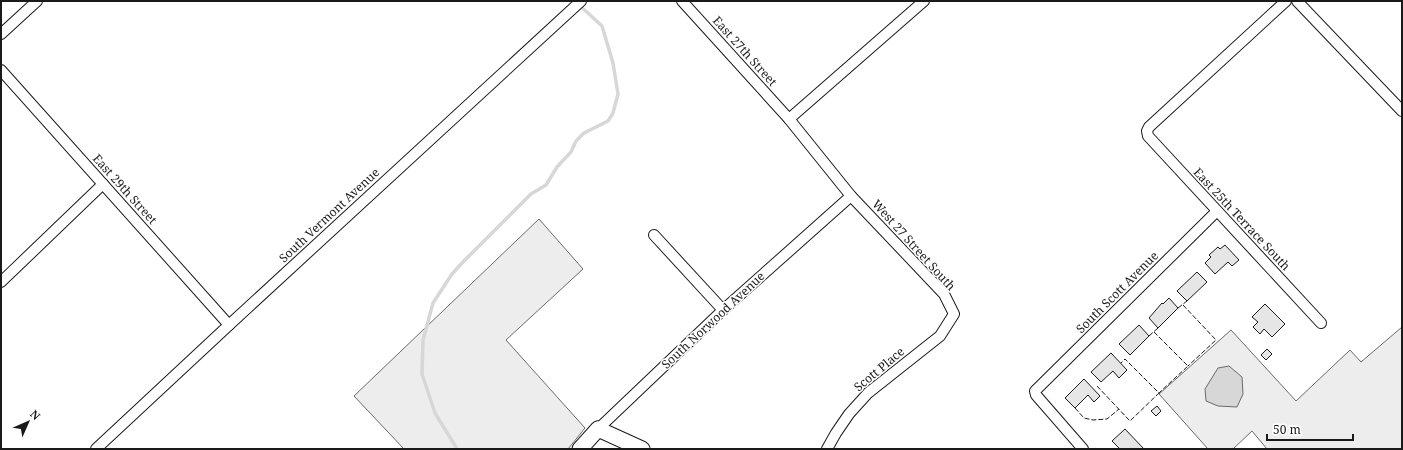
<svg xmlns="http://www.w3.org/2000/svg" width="1403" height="450" font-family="'Noto Serif',serif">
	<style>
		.built { fill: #ededed; stroke: #6a6a6a }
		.water { fill: #d7d7d7; stroke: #6a6a6a }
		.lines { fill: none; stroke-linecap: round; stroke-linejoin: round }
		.stream { stroke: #d7d7d7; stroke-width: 3.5 }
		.building { fill: #e6e6e6; stroke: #1a1a1a }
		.street-casing { stroke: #1a1a1a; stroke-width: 12 }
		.secondary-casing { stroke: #1a1a1a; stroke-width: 17 }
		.street { stroke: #fff; stroke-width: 10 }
		.secondary { stroke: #fff; stroke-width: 15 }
		.fence { stroke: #1a1a1a; stroke-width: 1; stroke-dasharray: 5 2; stroke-linecap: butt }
		.labels { text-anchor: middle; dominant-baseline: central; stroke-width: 3; stroke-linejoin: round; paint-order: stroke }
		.street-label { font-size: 12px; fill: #1a1a1a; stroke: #fff }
	</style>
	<rect width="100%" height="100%" fill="#fff"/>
	<g class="built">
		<polygon points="539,219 583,269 506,340 585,428 568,449 404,449 354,396"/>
		<polygon points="1402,327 1402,449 1267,449 1252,431 1233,449 1208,449 1159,394 1231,330 1296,401 1350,350 1361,362"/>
	</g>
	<polygon class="water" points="1229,366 1242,377 1243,394 1237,407 1218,406 1206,401 1205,389 1218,368"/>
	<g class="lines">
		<polyline class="stream" points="457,449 435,413 422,374 423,340 433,303 452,274 463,262 531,194 546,185 557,167 571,152 576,141 584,133 608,121 613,113 618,94 613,63 602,26 578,4"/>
	</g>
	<g class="building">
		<polygon points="1225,245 1239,260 1232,266 1228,262 1215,274 1205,263 1211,257 1209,255 1218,247 1220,249"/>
		<polygon points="1197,272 1207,282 1187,301 1177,291"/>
		<polygon points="1169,298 1178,308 1158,328 1149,318 1162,303 1163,304"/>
		<polygon points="1265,304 1285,324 1272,337 1264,329 1260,334 1253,327 1258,322 1252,317"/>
		<polygon points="1139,325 1149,336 1130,355 1119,344"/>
		<polygon points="1267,349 1272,354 1266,360 1261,355"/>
		<polygon points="1111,353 1127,370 1119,378 1113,371 1101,382 1091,372"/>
		<polygon points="1084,379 1100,396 1094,402 1088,395 1075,408 1065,398"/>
		<polygon points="1157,406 1161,411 1156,416 1151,411"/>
		<polygon points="1125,429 1144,449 1120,449 1112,441"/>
	</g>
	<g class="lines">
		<defs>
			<g id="street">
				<polyline points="682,1 789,119 851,196 944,294 954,314 940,336 868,393 849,414 836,433 827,449"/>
				<polyline points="1286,1 1149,127 1147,131 1148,136 1321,323"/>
				<polyline points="1297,1 1402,111"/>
				<polyline points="1,34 37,1"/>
				<polyline points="1,70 229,325"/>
				<polyline points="789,119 924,1"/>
				<polyline points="654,235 723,310"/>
				<polyline points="1,282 103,184"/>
				<polyline points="598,429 723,310 851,196"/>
				<polyline points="96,449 229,325 581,1"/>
				<polyline points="1083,449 1036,395 1035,391 1217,211"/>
			</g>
			<polyline id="secondary" points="580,449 598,429 642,449"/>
		</defs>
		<use href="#street" class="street-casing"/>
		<use href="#secondary" class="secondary-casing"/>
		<use href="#street" class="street"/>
		<use href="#secondary" class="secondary"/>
		<g class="fence">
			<polyline points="1183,305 1216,340 1188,366"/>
			<polyline points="1178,308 1187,301"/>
			<polyline points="1154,332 1188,366 1159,393"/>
			<polyline points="1149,336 1158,328"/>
			<polyline points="1097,386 1130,421 1159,393 1125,359 1121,363"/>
			<polyline points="1075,408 1084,418 1093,420 1107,419 1119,409"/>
		</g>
	</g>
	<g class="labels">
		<g class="street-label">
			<text transform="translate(745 51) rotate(48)">East 27th Street</text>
			<text transform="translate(125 189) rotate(48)">East 29th Street</text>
			<text transform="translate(329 215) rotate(-43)">South Vermont Avenue</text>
			<text transform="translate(1242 219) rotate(47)">East 25th Terrace South</text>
			<text transform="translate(914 245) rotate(48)">West 27 Street South</text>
			<text transform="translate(1117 292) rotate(-45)">South Scott Avenue</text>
			<text transform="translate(713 320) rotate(-43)">South Norwood Avenue</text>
			<text transform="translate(879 369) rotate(-40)">Scott Place</text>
		</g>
	</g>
	<rect width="1403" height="450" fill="none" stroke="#1a1a1a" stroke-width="4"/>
	<g transform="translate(28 422) rotate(45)" stroke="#ffffff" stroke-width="3" paint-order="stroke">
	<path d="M0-3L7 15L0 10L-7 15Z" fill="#1a1a1a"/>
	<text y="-6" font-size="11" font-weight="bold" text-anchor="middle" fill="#1a1a1a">N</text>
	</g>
	<path d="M1267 434v6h86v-6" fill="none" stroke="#1a1a1a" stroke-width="2"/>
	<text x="1273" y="434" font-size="12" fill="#1a1a1a" stroke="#ffffff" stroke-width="3" paint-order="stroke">50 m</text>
</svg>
